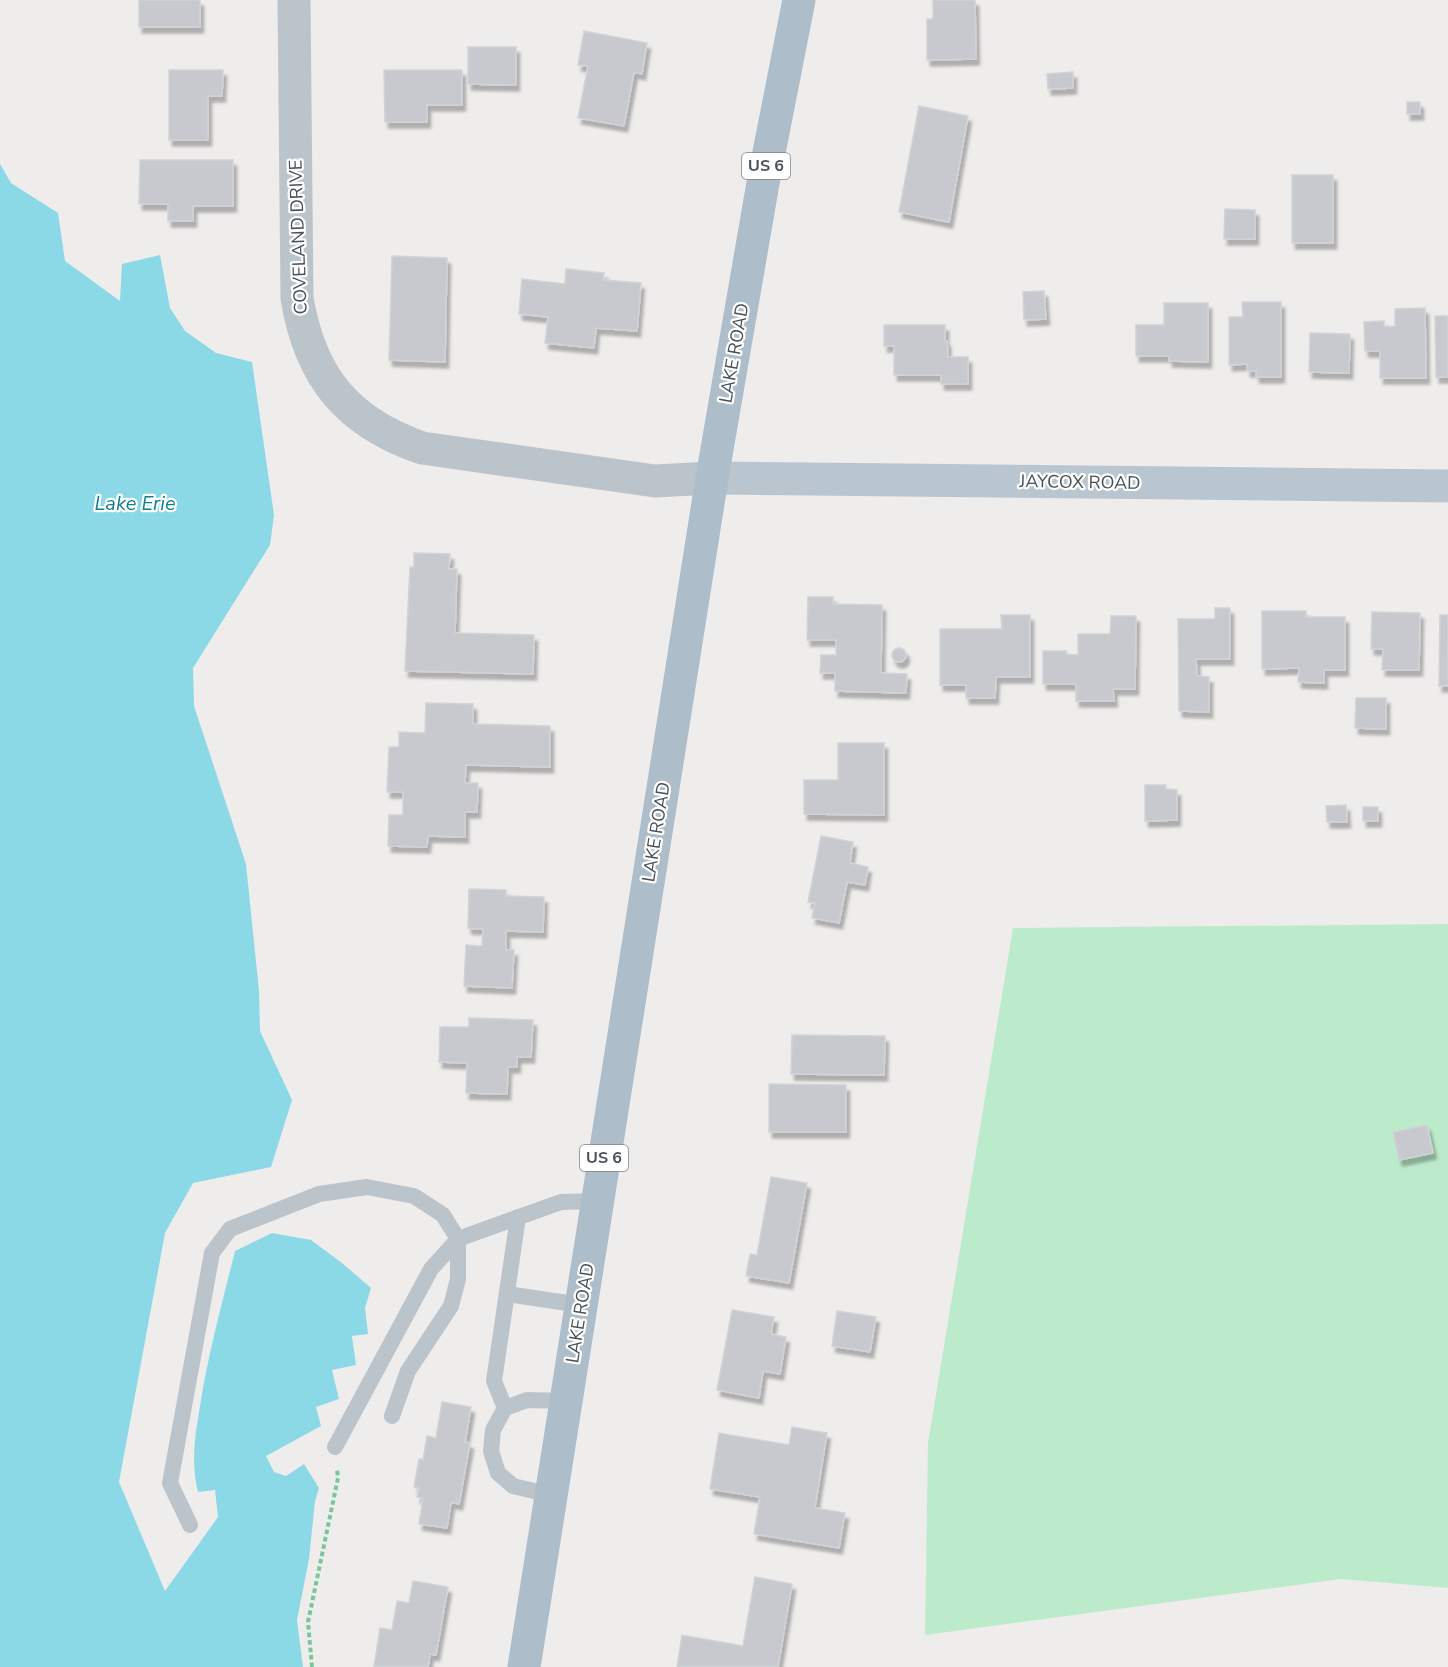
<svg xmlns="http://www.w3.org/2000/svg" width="1448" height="1667" font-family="'Nunito Sans',sans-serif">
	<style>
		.green { fill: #bcebcb }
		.water { fill: #8bd9e6 }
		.building { fill: #c7c9cf; stroke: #d0d3d7; stroke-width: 1.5; filter: url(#shadow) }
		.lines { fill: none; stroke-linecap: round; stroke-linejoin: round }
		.path { stroke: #76c799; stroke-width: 4; stroke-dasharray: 4.5 3; stroke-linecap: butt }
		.lane { stroke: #bbc4cb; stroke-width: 16 }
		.street { stroke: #bbc4cb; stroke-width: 33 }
		.secondary { stroke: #bac6cf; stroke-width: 33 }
		.primary { stroke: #adbdca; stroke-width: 33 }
		.labels { text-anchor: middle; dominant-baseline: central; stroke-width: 4.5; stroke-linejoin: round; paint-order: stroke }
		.shield { fill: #fff; stroke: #7e848a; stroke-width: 1.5 }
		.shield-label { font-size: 16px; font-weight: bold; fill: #465058 }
		.street-label { font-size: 18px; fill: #465058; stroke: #fff }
		.water-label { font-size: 20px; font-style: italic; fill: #147d8e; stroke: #fff }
	</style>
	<defs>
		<filter id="shadow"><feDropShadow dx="3.5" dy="6" stdDeviation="1.5" flood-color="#0004"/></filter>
	</defs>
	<rect width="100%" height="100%" fill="#efecec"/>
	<polygon class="green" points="1448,924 1448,1588 1341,1579 925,1635 928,1443 1013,928"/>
	<path class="water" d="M0,164L11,183L58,213L65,261L120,301L122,264L160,255L170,308L185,331L216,353L252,362L274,515L270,545L193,668L194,706L246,864L259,991L260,1031L292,1100L271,1167L193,1183L165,1233L119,1482L165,1591L218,1517L215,1490L198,1492C190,1460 196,1431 201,1400C209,1350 223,1300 235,1251L272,1233L311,1240L342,1263L371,1288L365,1308L368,1334L352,1336L356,1365L332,1370L339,1399L316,1407L321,1426L266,1456L274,1472L286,1476L304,1464L319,1488L315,1501L309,1559L297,1620L303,1667H0Z"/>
	<g class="building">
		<rect x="139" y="0" width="61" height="27"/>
		<polygon points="933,0 975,0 976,59 927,60 927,19 933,19"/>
		<polygon points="584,31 647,43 642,74 634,72 624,126 578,118 588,66 578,65"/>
		<polygon points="468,47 516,47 516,85 468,84"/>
		<polygon points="169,70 223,70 222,96 208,96 208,140 169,140"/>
		<polygon points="384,70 462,70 462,105 427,105 427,122 385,122"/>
		<polygon points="1073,72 1073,88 1048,89 1047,74"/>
		<rect x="1407" y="102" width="13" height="12"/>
		<polygon points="919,106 968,116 949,222 899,212"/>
		<polygon points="140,160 233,160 233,206 193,206 193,221 168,221 168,204 139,204"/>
		<rect x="1292" y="175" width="41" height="68"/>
		<polygon points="1225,209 1255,210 1255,239 1224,239"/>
		<polygon points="392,256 447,258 445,362 389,360"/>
		<polygon points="566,269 604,273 603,280 641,283 637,331 596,328 594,348 545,343 548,317 519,314 522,279 565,284"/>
		<polygon points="1044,291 1046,319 1024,320 1023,292"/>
		<polygon points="1242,302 1281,302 1281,377 1256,377 1256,371 1247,371 1247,364 1229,365 1229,317 1243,317"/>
		<polygon points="1164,303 1208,303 1208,362 1169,361 1169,356 1136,356 1136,325 1164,325"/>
		<polygon points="1425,308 1426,378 1380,378 1380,351 1365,351 1364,322 1384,321 1384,327 1395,326 1395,309"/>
		<polygon points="1435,316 1448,316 1448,377 1436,377"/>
		<polygon points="884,325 945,325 945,341 947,341 948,357 968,357 968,384 941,384 941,375 894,375 894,346 884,346"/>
		<polygon points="1310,333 1350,334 1349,373 1309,372"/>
		<polygon points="414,553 450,554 449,569 457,569 455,633 534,635 533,674 405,671 410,567 414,567"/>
		<polygon points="808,597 833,597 833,604 882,605 881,673 907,674 906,693 835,691 835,673 820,673 821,655 836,655 836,640 807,640"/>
		<polygon points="1215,608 1230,608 1230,659 1196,659 1197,676 1209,677 1209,712 1179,711 1178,619 1215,619"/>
		<polygon points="1262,611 1306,611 1306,617 1345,617 1345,670 1324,670 1324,683 1298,682 1299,668 1262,669"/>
		<polygon points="1372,612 1420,613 1419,670 1382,670 1383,649 1371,649"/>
		<polygon points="1001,615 1030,615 1030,677 996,677 995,698 966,698 966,685 940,685 940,629 1002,629"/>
		<polygon points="1440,615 1448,615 1448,686 1439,686"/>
		<polygon points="1111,616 1136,616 1135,689 1113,689 1114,701 1076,701 1076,684 1043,684 1043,651 1067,651 1066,654 1078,655 1078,634 1110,634"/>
		<circle cx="899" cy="655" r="7"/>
		<polygon points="1356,698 1386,698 1386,729 1355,728"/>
		<polygon points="426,703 473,704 473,724 550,726 550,767 466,765 465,783 478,783 477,812 465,812 465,837 428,836 427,847 388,846 389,815 403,815 403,792 387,792 389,747 399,747 399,732 425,733"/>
		<polygon points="838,743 884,743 884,815 804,814 804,780 838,780"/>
		<polygon points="1145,785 1166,785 1166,789 1177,790 1177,820 1145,821"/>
		<polygon points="1346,805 1347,822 1327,822 1326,806"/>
		<rect x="1363" y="807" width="15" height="14"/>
		<polygon points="821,836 853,842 850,863 868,867 865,885 847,882 839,923 812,918 815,903 808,902"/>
		<polygon points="469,889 506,890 506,896 544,897 543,932 506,931 506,950 514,950 512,988 464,986 466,945 482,946 483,929 468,928"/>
		<polygon points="469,1018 533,1020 531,1057 517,1057 517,1067 508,1067 507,1094 466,1093 467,1063 439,1062 440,1027 469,1027"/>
		<polygon points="792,1035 885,1036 884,1075 791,1074"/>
		<polygon points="769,1084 846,1085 846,1132 769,1132"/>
		<polygon points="1427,1125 1433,1153 1399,1160 1393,1132"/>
		<polygon points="771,1177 807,1183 789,1283 746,1276 750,1254 757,1255"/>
		<polygon points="732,1310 774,1317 771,1334 786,1337 780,1374 763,1371 759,1398 717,1390"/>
		<polygon points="837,1311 876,1317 870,1352 832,1346"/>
		<polygon points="442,1402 471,1407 465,1442 470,1443 459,1504 451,1502 447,1528 419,1524 423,1498 417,1497 419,1488 414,1487 419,1459 423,1460 427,1436 436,1438"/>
		<polygon points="792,1427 827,1433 815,1508 845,1513 839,1548 754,1534 760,1497 710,1489 719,1433 789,1445"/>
		<polygon points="755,1577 792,1584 778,1667 677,1667 682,1635 743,1646"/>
		<polygon points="413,1581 448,1587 436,1655 430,1654 428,1667 374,1667 380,1628 392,1630 397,1601 409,1603"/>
	</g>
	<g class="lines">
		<polyline class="path" points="312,1667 308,1622 338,1478 337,1469"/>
		<g class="lane">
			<polyline points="507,1294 581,1305"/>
			<polyline points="505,1408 494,1381 518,1217"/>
			<polyline points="335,1447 431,1269 458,1239 561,1202 598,1201"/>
			<polyline points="551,1495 513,1486 498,1473 491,1451 493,1430 505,1408 527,1400 566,1401"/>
			<polyline points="190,1525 170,1483 212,1253 230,1229 319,1194 367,1187 414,1196 443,1215 458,1239 458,1279 451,1306 408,1371 392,1416"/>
		</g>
		<path class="street" d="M294,0L297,298C310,377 347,422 422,448L655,481L712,478"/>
		<polyline class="secondary" points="712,478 1448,486"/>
		<polyline class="primary" points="524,1667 712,478 763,183 799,0"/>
	</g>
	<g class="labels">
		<g class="shield">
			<rect x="742" y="153" width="48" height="26" rx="4.5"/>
			<rect x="580" y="1145" width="48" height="26" rx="4.5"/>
		</g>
		<g class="shield-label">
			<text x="766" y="166">US 6</text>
			<text x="604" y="1158">US 6</text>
		</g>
		<g class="street-label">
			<text transform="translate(298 237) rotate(-92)">COVELAND DRIVE</text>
			<text transform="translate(734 353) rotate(-80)">LAKE ROAD</text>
			<text transform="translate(1080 482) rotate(1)">JAYCOX ROAD</text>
			<text transform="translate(656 832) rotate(-81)">LAKE ROAD</text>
			<text transform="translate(580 1313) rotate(-81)">LAKE ROAD</text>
		</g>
		<g class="water-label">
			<text x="135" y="503">Lake Erie</text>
		</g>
	</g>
</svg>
